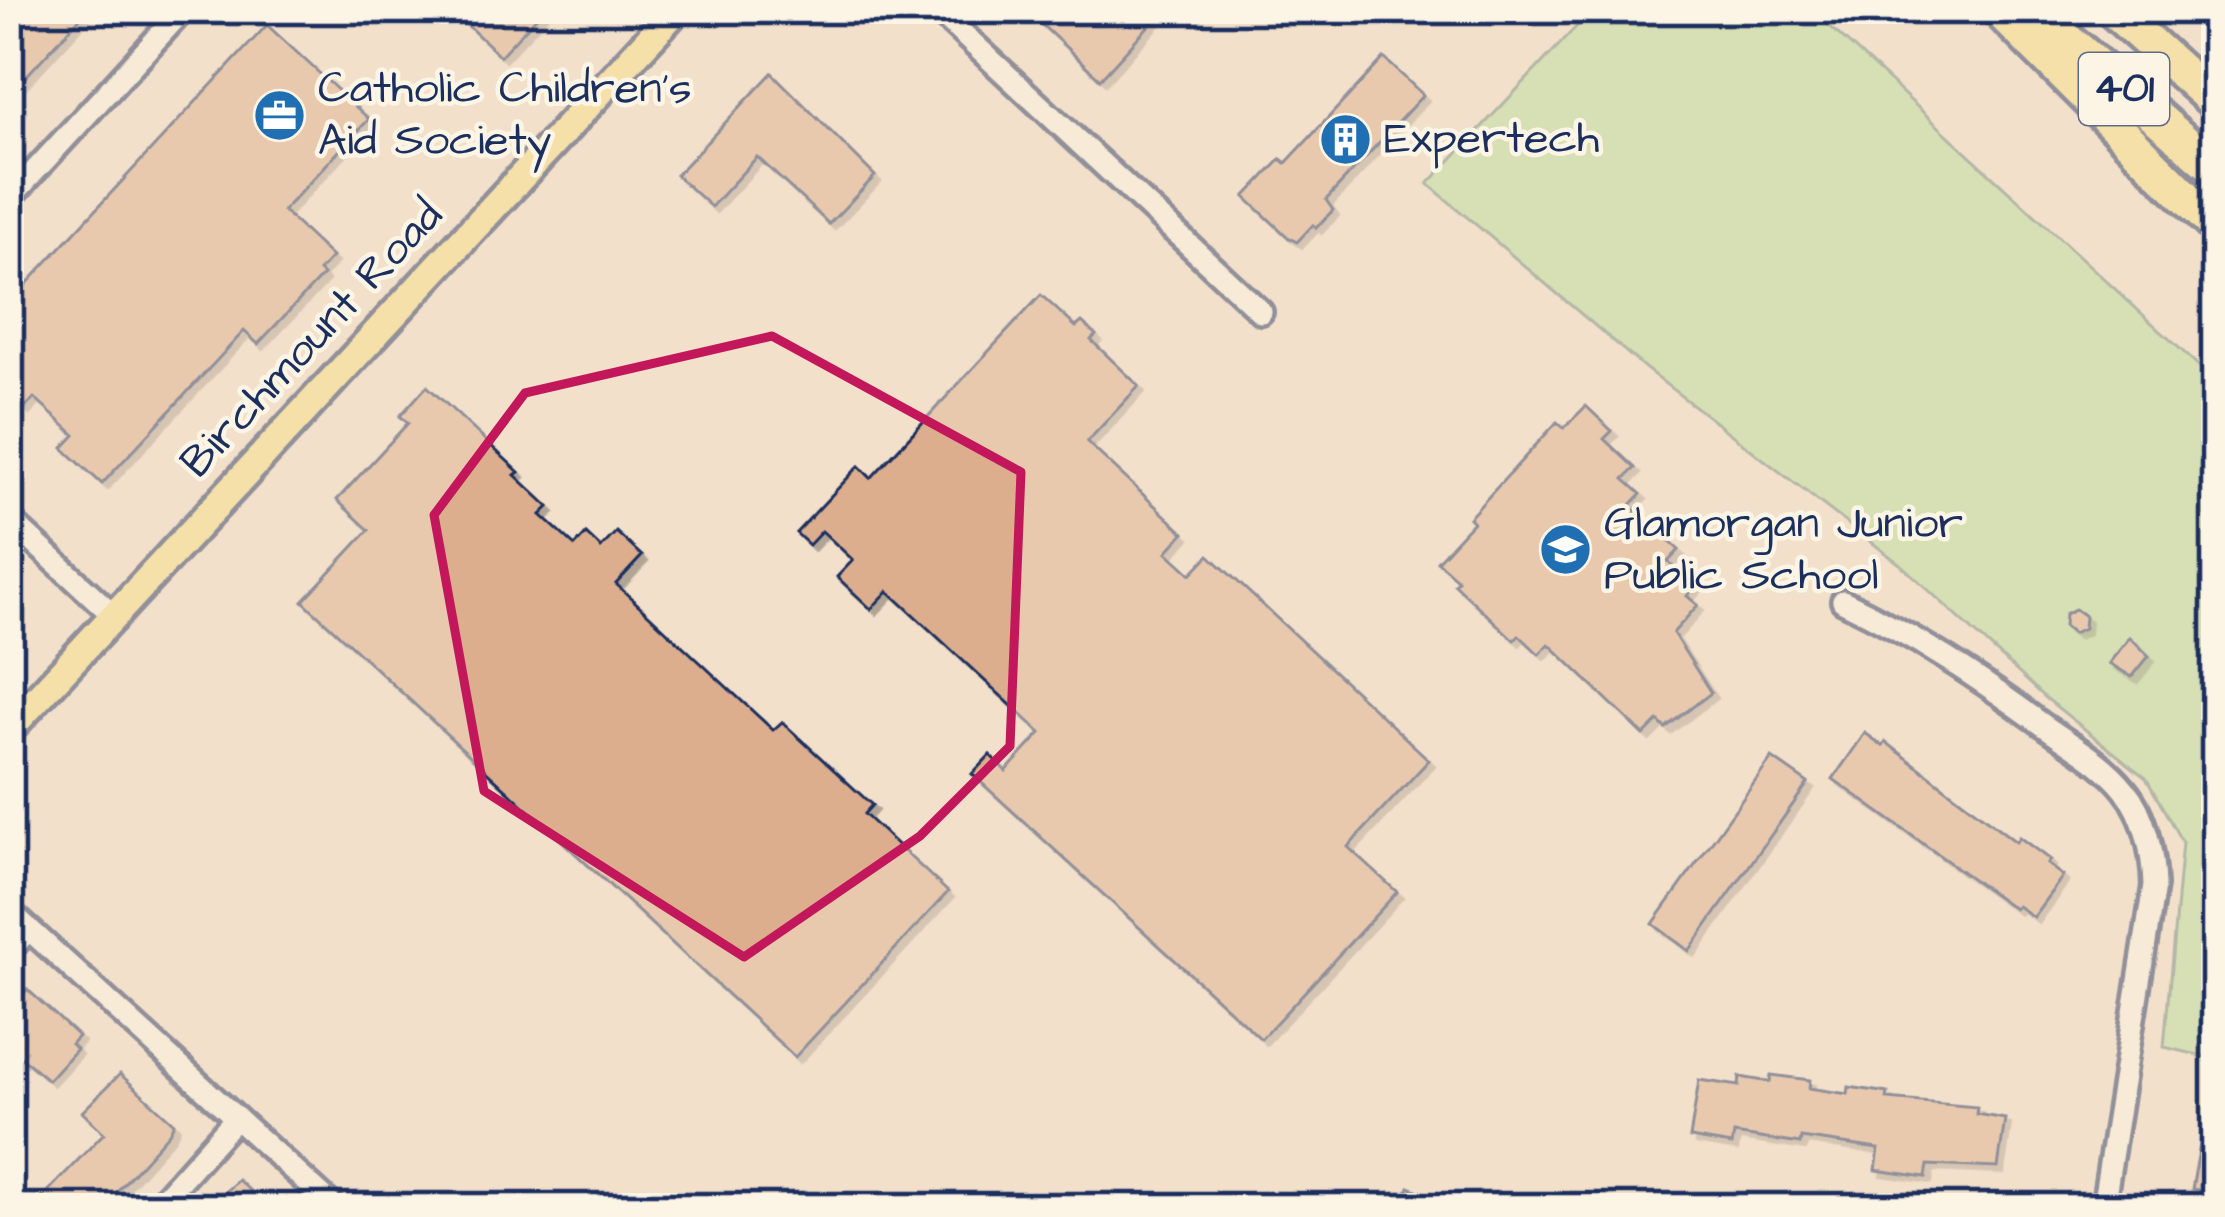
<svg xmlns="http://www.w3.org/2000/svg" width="2225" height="1217" font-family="'Architects Daughter',sans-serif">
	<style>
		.green { fill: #b7de9a; stroke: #69867c; stroke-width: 3 }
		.building { fill: #dcae8d; stroke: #1b2f5e; stroke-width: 3; filter: url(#shadow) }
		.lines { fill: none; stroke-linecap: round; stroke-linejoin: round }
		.minor-casing { stroke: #1b2f5e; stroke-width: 30 }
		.major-casing { stroke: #1b2f5e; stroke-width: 36 }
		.highway-casing { stroke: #1b2f5e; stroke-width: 42 }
		.minor { stroke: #fcf5e5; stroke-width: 21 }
		.major { stroke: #f9e181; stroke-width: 27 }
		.highway { stroke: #f9e181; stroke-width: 33 }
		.marked { fill: none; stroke: #c2185b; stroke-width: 9; stroke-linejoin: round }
		.labels { text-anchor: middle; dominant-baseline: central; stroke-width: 9; stroke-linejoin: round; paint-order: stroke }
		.shield { fill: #fcf5e5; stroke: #5e6a86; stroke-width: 3 }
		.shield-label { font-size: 42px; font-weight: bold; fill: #1b2f5e }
		.poi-label { font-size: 45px; fill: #1b2f5e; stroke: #fcf5e5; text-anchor: start }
		.street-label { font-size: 45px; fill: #1b2f5e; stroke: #fcf5e5 }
	</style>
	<defs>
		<filter id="shadow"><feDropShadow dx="5.5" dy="5.5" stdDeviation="0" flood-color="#0004"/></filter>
	</defs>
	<rect width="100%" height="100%" fill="#f2e0cb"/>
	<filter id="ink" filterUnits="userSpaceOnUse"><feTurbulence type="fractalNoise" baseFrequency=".00833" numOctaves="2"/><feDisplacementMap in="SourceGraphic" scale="24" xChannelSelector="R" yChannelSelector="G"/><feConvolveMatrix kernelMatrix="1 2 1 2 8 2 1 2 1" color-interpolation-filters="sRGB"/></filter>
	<g filter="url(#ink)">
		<polygon class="green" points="1593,9 1811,9 2216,382 2216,1059 2164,1047 2182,842 2146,778 2047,699 1900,564 1646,369 1428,184"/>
		<g class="building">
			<polygon points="9,9 88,9 9,95"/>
			<polygon points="450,9 544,9 500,56"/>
			<polygon points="1025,9 1164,9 1100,79"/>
			<polygon points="267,25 369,119 283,211 332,257 319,271 323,275 258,344 244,331 102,484 63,448 75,435 34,398 24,409 9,395 19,384 9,374 9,303"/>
			<polygon points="1384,58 1423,95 1326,200 1333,210 1316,228 1313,225 1297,242 1289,238 1245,197 1281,159 1286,163"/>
			<polygon points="772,73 875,176 829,224 757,157 711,207 676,175"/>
			<polygon points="1041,295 1076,327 1082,322 1096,335 1091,340 1139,386 1087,442 1184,533 1167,552 1191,574 1209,555 1429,760 1348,847 1397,892 1261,1039 972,774 990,755 1006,771 1041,733 888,591 871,609 837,577 853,560 822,531 809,545 796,533 859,466 871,478"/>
			<polygon points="427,386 519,472 515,475 549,507 541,515 575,546 586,534 601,548 616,532 642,556 616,584 773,730 782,722 872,805 864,814 948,892 795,1057 303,601 369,530 337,500 408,423 400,416"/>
			<polygon points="1586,406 1612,431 1604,439 1635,468 1624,479 1641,494 1630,506 1679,550 1668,562 1695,586 1687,596 1698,605 1673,633 1711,693 1665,728 1658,721 1644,735 1549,644 1539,654 1519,635 1514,640 1454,584 1458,580 1437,561 1473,522 1469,518 1557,422 1564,428"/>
			<polygon points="2075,609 2085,616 2084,628 2073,633 2064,626 2065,614"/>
			<polygon points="2130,637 2149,656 2132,677 2109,663"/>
			<polygon points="1865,733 1883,746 1886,742 2016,842 2019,837 2050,860 2047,864 2063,876 2033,917 2017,906 2014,909 1833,779"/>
			<polygon points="1772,758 1808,783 1689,951 1653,924"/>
			<polygon points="27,989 78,1036 71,1044 76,1049 48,1080 9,1047 9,990 20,998"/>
			<polygon points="120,1074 174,1123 169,1133 102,1208 32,1208 104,1133 82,1112"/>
			<polygon points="1771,1075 1810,1080 1809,1088 1848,1094 1849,1087 1888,1093 1887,1099 1977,1107 1976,1114 2005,1119 1998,1168 1928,1165 1926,1177 1876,1170 1879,1149 1801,1138 1800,1144 1734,1134 1732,1145 1690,1138 1699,1080 1739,1086 1740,1077 1770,1082"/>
			<polygon points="2201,1139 2216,1142 2216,1193 2192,1189"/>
			<polygon points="238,1180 269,1208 207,1208"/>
			<polygon points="1409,1187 1459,1208 1400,1208"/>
		</g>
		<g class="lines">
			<defs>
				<g id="minor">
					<polyline points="936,9 1261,312"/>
					<polyline points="9,199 184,9"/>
					<polyline points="9,519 112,614"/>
					<path d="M1843,601C1914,635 1976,676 2039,722C2069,744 2102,761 2125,790C2146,815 2153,855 2154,886L2103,1208"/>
					<polyline points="9,911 335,1208"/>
					<polyline points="9,951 28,930"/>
					<polyline points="155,1208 236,1118"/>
				</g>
				<polyline id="major" points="9,729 677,9"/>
				<g id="highway">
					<polyline points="1998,9 2216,227"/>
					<polyline points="2032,9 2216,169"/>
					<polyline points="2112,9 2216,103"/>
					<polyline points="2212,9 2216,12"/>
				</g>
			</defs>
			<use href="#minor" class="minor-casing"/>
			<use href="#major" class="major-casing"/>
			<use href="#highway" class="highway-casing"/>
			<use href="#minor" class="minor"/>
			<use href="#major" class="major"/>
			<use href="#highway" class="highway"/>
		</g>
	</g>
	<path d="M0 0H2225V1217H0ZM772,336L1021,472L1010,746L920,836L744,957L484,791L434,515L525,393Z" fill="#f2e0cb" fill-opacity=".55" fill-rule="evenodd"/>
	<path class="marked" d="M772,336L1021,472L1010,746L920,836L744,957L484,791L434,515L525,393Z"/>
	<defs>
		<symbol id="office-disc" viewBox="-11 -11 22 22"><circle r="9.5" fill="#1f6fb2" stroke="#fcf5e5"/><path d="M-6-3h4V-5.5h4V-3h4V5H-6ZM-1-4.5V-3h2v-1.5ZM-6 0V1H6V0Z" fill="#fff"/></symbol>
		<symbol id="building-disc" viewBox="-11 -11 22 22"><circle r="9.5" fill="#1f6fb2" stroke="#fcf5e5"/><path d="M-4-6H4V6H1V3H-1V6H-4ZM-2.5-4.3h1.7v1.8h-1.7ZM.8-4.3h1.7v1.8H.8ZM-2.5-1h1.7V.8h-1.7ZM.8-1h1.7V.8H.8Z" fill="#fff"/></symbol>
		<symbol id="school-disc" viewBox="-11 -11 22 22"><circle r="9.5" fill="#1f6fb2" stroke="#fcf5e5"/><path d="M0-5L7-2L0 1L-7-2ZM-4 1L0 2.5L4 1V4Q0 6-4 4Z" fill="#fff"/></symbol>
	</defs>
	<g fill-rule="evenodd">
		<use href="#office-disc" x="250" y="86" width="59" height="59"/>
		<use href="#building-disc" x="1316" y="110" width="59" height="59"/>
		<use href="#school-disc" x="1536" y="520" width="59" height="59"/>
	</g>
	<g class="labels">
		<rect class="shield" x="2079" y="53" width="90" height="72" rx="9"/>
		<g class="shield-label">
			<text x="2124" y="89">401</text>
		</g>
		<g class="poi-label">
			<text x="318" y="89">Catholic Children's<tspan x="318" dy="52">Aid Society</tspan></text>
			<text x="1384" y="139">Expertech</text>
			<text x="1604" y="524">Glamorgan Junior<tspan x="1604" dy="52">Public School</tspan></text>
		</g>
		<g class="street-label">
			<text transform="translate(312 339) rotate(-47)">Birchmount Road</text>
		</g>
	</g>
	<rect width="2225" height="1217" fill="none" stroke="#fcf5e5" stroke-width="48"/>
	<rect x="24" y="24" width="2177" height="1169" fill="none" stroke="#1b2f5e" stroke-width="4.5" filter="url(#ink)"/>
</svg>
